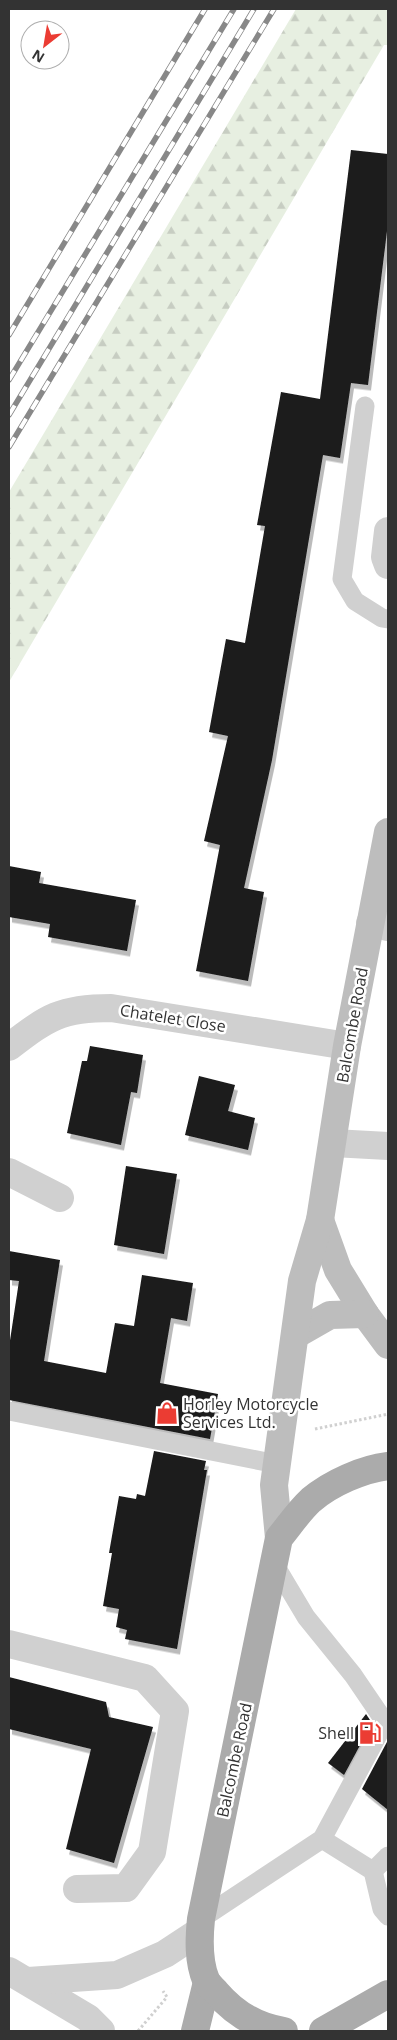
<svg xmlns="http://www.w3.org/2000/svg" width="397" height="2040" font-family="'Open Sans',sans-serif">
	<style>
		.forest { fill: url(#forest-firs) }
		.building { fill: #1a1a1a; filter: url(#shadow) }
		.lines { fill: none; stroke-linecap: round; stroke-linejoin: round }
		.path { stroke: #d0d0d0; stroke-width: 3; stroke-dasharray: 2.5 2.5; stroke-linecap: butt }
		.lane { stroke: #d0d0d0; stroke-width: 19 }
		.street { stroke: #d0d0d0; stroke-width: 28 }
		.secondary { stroke: #bdbdbd; stroke-width: 28 }
		.primary { stroke: #ababab; stroke-width: 28 }
		.rail-casing { stroke: #888; stroke-width: 5.5 }
		.rail { stroke: #fff; stroke-width: 4; stroke-dasharray: 11; stroke-linecap: butt }
		.labels { text-anchor: middle; dominant-baseline: central; stroke-width: 5; stroke-linejoin: round; paint-order: stroke }
		.street-label { font-size: 16px; fill: #333; stroke: #fff }
		.poi-label { font-size: 16px; fill: #333; stroke: #fff; text-anchor: start }
	</style>
	<defs>
		<pattern id="forest-firs" width="22" height="20" patternUnits="userSpaceOnUse" patternTransform="scale(1.25)"><rect width="22" height="20" fill="#e7efe1"/><path d="M5 1l3.5 6h-7zM16 11l3.5 6h-7z" fill="#c7cdc2"/></pattern>
		<filter id="shadow"><feDropShadow dx="3" dy="5.5" stdDeviation="0" flood-color="#0004"/></filter>
	</defs>
	<rect width="100%" height="100%" fill="#fff"/>
	<polygon class="forest" points="296,9 388,9 388,45 384,45 9,682 9,492"/>
	<g class="building">
		<polygon points="351,150 388,154 388,223 368,385 351,383 340,458 323,455 272,760 244,888 264,892 248,981 196,971 220,845 204,841 228,736 209,732 226,639 245,643 265,526 257,525 281,392 320,399"/>
		<polygon points="9,866 41,872 39,883 136,900 127,951 48,937 50,924 9,917"/>
		<polygon points="90,1046 143,1055 137,1093 131,1092 121,1145 67,1133 82,1061 87,1061"/>
		<polygon points="199,1076 235,1085 228,1111 255,1118 248,1150 185,1135"/>
		<polygon points="126,1166 177,1174 164,1254 114,1245"/>
		<polygon points="9,1251 60,1260 44,1361 106,1373 115,1323 134,1326 142,1275 193,1283 187,1321 171,1318 160,1383 218,1394 210,1439 9,1400 9,1347 19,1281 9,1280"/>
		<polygon points="154,1451 206,1461 204,1470 207,1470 177,1649 125,1639 127,1630 116,1627 119,1609 103,1606 112,1553 109,1553 119,1496 136,1499 137,1494 145,1496"/>
		<polygon points="9,1677 106,1702 109,1717 153,1727 114,1863 66,1849 91,1749 9,1729"/>
		<polygon points="366,1714 372,1723 344,1775 328,1763"/>
		<polygon points="388,1740 388,1810 362,1789"/>
	</g>
	<g class="lines">
		<g class="path">
			<polyline points="315,1429 388,1414"/>
			<polyline points="138,2031 167,1997 163,1991"/>
		</g>
		<g class="lane">
			<polyline points="365,406 342,579 355,601 382,618 388,619"/>
			<polyline points="9,1411 277,1464"/>
			<polyline points="322,1839 373,1871 382,1909 388,1916"/>
			<polyline points="373,1871 388,1856"/>
			<polyline points="201,1919 322,1839 385,1722 353,1675 306,1617 275,1565"/>
		</g>
		<g class="street">
			<polyline points="388,531 385,557 388,565"/>
			<polyline points="370,923 388,927"/>
			<path d="M9,1047C48,1017 61,1008 111,1008L347,1046"/>
			<polyline points="333,1143 388,1146"/>
			<polyline points="9,1172 60,1198"/>
			<polyline points="9,1644 145,1678 175,1711 152,1852 126,1888 77,1889"/>
			<polyline points="9,1971 88,2018 101,2031"/>
			<polyline points="28,1981 117,1975 165,1954 200,1931"/>
		</g>
		<g class="secondary">
			<polyline points="320,1220 338,1270 365,1314 388,1345"/>
			<polyline points="295,1335 330,1315 365,1314"/>
			<polyline points="279,1538 274,1485 302,1281 320,1220 347,1046 388,832"/>
		</g>
		<g class="primary">
			<polyline points="195,2031 207,1982"/>
			<path d="M284,2031C256,2027 234,2013 216,1992C212,1988 208,1984 206,1980C198,1961 199,1939 201,1919L279,1538C289,1526 299,1511 311,1500C331,1483 363,1469 388,1466"/>
			<polyline points="323,2031 388,1994"/>
		</g>
		<defs>
			<g id="rail">
				<polyline points="9,335 205,9"/>
				<polyline points="9,380 234,9"/>
				<polyline points="9,415 254,9"/>
				<polyline points="9,447 274,9"/>
			</g>
		</defs>
		<use href="#rail" class="rail-casing"/>
		<use href="#rail" class="rail"/>
	</g>
	<defs>
		<symbol id="shop-bare" viewBox="-9 -9 18 18"><path d="M-5-2.5h2.3a2.7 3.5 0 0 1 5.4 0H5L5.5 6h-11ZM-1.5-2.5h3a1.5 2.3 0 0 0-3 0Z" fill="#eb3c33" stroke="#fff" stroke-width="2.5" paint-order="stroke"/></symbol>
		<symbol id="fuel-bare" viewBox="-9 -9 18 18"><path d="M-5.5-6h7V0h2V4h1.3V-2.5L3-4.5l.8-.8L6-3V5H2.5V1h-1V6h-7ZM-4.2-4.7v3.2H.2V-4.7Z" fill="#eb3c33" stroke="#fff" stroke-width="2.5" paint-order="stroke"/></symbol>
	</defs>
	<g fill-rule="evenodd">
		<use href="#shop-bare" x="151" y="1397" width="32" height="32"/>
		<use href="#fuel-bare" x="354" y="1717" width="32" height="32"/>
	</g>
	<g class="labels">
		<g class="street-label">
			<text transform="translate(173 1018) rotate(9)">Chatelet Close</text>
			<text transform="translate(352 1025) rotate(-80)">Balcombe Road</text>
			<text transform="translate(234 1760) rotate(-78)">Balcombe Road</text>
		</g>
		<g class="poi-label">
			<text x="183" y="1404">Horley Motorcycle<tspan x="183" dy="18">Services Ltd.</tspan></text>
			<text x="354" y="1733" text-anchor="end">Shell</text>
		</g>
	</g>
	<rect width="397" height="2040" fill="none" stroke="#333333" stroke-width="20"/>
	<g transform="translate(45 45) rotate(211)"><circle r="24" fill="#ffffff" stroke="#adadad"/>
	<path d="M0-4L9 19L0 12L-9 19Z" fill="#eb3c33"/>
	<text y="-8" font-size="14" font-weight="bold" text-anchor="middle" fill="#333333">N</text>
	</g>
</svg>
